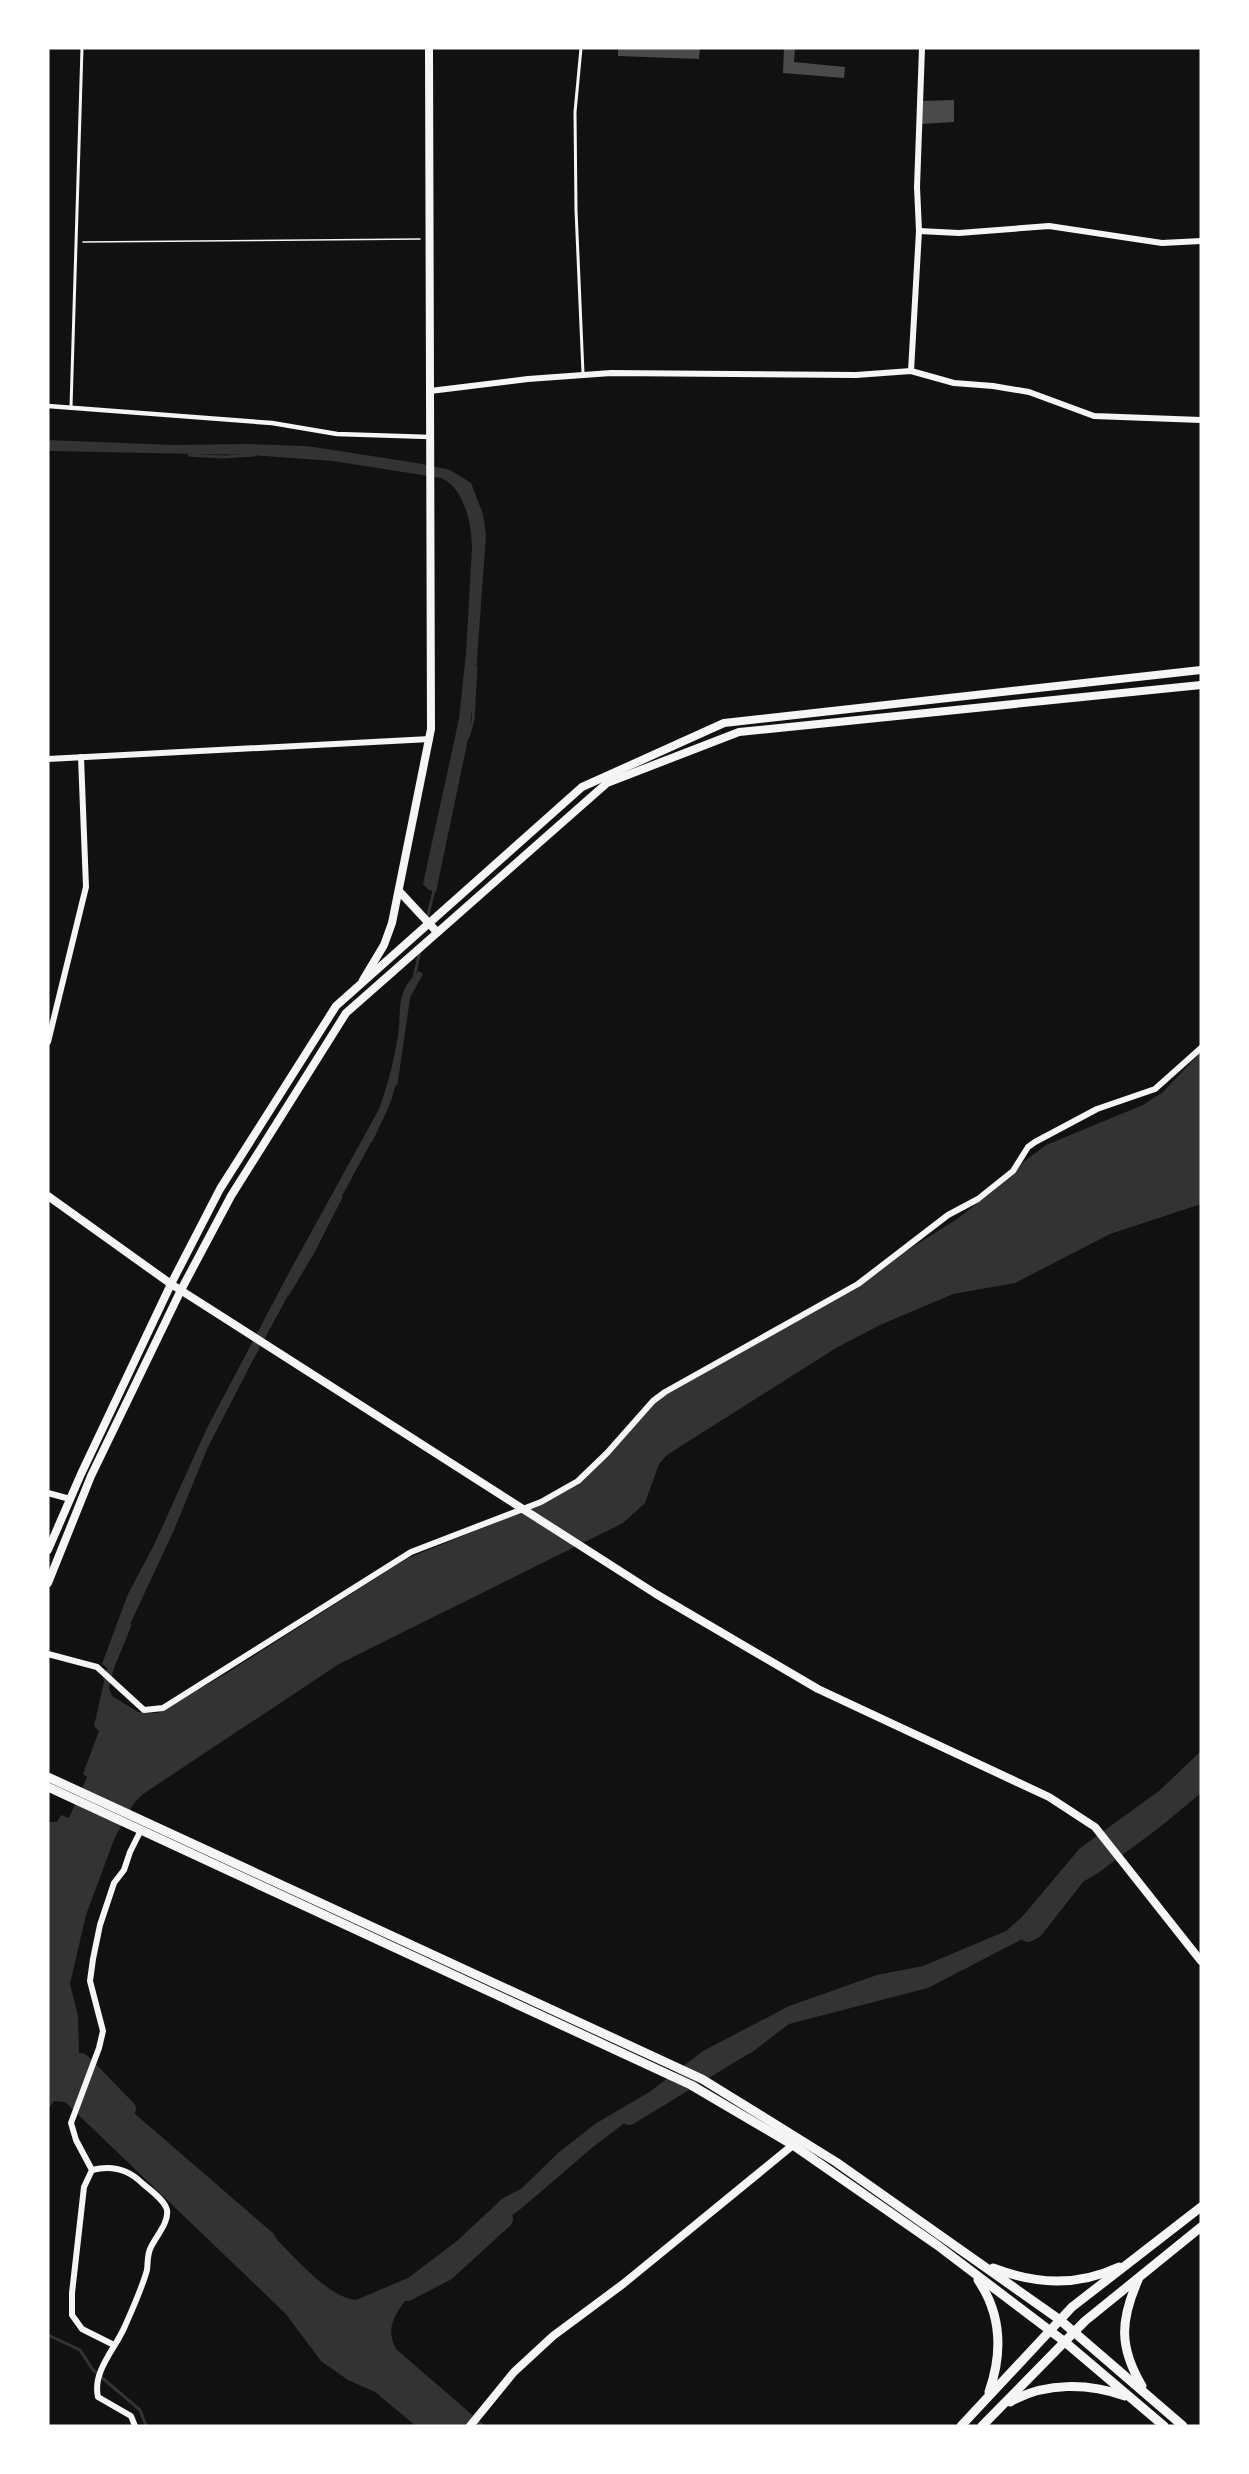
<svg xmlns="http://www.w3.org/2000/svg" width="1249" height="2474" font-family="Barlow,sans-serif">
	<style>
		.water { fill: #333 }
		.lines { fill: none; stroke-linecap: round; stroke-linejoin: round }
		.stream { stroke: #333; stroke-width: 3 }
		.river { stroke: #333; stroke-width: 18 }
		.building { fill: #4a4a4a }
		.path { stroke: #f5f5f5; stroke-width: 1.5 }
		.service { stroke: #f5f5f5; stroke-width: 3 }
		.pedestrian { stroke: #f5f5f5; stroke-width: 4.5 }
		.minor { stroke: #f5f5f5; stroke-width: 6 }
		.tertiary { stroke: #f5f5f5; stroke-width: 8 }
		.secondary { stroke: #f5f5f5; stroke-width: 8 }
		.primary { stroke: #f5f5f5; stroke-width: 9 }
	</style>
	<rect width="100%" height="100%" fill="#111"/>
	<g class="water">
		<path d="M48,440L173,445L248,444L307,446L417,463L450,470L471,483L483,514L486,535L475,687L468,739L436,892L429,890L423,884L459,719L466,653L472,548C472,525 464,487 441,478L333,461L251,455L48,451Z"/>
		<path d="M419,971L423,974L408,1001L397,1080L391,1101L368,1148L253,1360L208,1447L174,1530L118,1650L109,1688L112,1696L138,1712L158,1713L227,1673L406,1559L504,1519L567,1489L661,1395L798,1319L957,1219L992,1192L1026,1160L1046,1145L1143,1105L1163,1092L1201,1052V1204L1110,1234L1015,1283L953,1294L880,1325L836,1348L667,1455L659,1464L645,1503L623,1523L339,1664L143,1794L134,1803L115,1837L86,1915L70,1984L78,2016L79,2053L99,2076L97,2081L274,2234L277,2240C296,2258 329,2298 356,2300L408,2278L420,2269L457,2241L503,2198L521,2189L558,2153L595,2124L651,2091L703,2051L789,2006L877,1975L923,1966L1006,1931L1022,1917L1080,1848L1159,1791L1201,1751V1793L1160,1827L1098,1873L1061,1895L1032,1934L928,1988L789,2024L751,2053L717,2060L660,2096L593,2147L523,2207L449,2264L405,2301C393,2317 386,2330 396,2349L485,2426H416L375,2392L348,2380L321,2361L285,2313L65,2102L54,2101L48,2109V1822H57L61,1815L69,1818L87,1777L83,1774L99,1731L94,1726L107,1668L102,1664L128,1594L154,1545L207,1428L292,1267L379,1109C388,1085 394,1060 398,1036C402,1007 395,993 419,971Z"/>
	</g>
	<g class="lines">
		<g class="stream">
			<polyline points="189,455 224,457 254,455"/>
			<polyline points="468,737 473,720 476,667"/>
			<polyline points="427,919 434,890"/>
			<polyline points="414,977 420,951"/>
			<polyline points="396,1084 409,995"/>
			<polyline points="371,1141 387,1107"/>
			<polyline points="288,1294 313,1252 341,1197"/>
			<polyline points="112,1669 130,1625"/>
			<polyline points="48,2335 80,2350 93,2370 140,2410 146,2426"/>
		</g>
		<g class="river">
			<polyline points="1028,1933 1034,1930 1078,1874"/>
			<polyline points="81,2062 127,2109"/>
			<polyline points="629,2116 744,2046"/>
			<polyline points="407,2292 446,2272 504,2219"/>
		</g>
	</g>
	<g class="building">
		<polygon points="618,48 700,48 699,59 618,56"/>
		<polygon points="784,48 795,48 794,62 845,67 844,78 783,73"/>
		<polygon points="954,100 954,122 920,124 921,101"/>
	</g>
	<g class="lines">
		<polyline class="path" points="83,242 420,239"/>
		<g class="service">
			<polyline points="581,48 575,112 576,210 583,373"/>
			<polyline points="71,407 82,48"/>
		</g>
		<polyline class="pedestrian" points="48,406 272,423 337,434 430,437"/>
		<g class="minor">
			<polyline points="919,231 959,233 1049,226 1162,243 1201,241"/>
			<polyline points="911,371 919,231 917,187 922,48"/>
			<polyline points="430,391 528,379 611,373 856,375 911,371 954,383 993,386 1029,392 1094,416 1201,420"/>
			<polyline points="48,759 430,739"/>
			<polyline points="48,1042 86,887 81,757"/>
			<polyline points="48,1493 70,1499"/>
			<polyline points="48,1654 97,1667 144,1710 163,1708 411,1552 541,1502 578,1481 607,1453 653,1401 665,1392 858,1284 948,1215 978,1199 1013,1171 1028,1147 1035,1142 1097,1109 1155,1089 1201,1048"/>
			<path d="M92,2170C111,2165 128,2169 142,2183C150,2190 165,2200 167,2210C169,2223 156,2236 151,2247C147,2254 148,2262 147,2270C142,2288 133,2308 125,2326C116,2348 92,2371 98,2397L131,2416L135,2426"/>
			<polyline points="114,2345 82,2329 72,2315 72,2293 84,2187 92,2170 76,2140 71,2123 99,2048 103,2031 90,1981 93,1959 100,1925 114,1883 124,1870 130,1852 141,1830"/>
		</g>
		<g class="tertiary">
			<polyline points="399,891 437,932"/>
			<polyline points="363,980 384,945 392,923 431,729 429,48"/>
			<polyline points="171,1284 656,1594 818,1689 1049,1797 1095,1827 1201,1961"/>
			<polyline points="470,2426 514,2372 553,2336 623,2284 793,2145"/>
		</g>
		<g class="secondary">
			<polyline points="48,1196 171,1284"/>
			<polyline points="48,1550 81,1474 171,1284 220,1189 336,1006 582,787 724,723 1201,670"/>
			<polyline points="48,1583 91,1476 181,1290 231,1196 346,1013 607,783 739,732 1201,685"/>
		</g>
		<g class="primary">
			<polyline points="48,1777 702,2079 836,2162 1060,2320 1183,2426"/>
			<polyline points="48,1787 691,2085 793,2145 937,2245 1065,2342 1164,2426"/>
			<path d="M993,2268C1036,2284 1076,2287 1119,2267"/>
			<path d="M978,2280C1002,2315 1003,2352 989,2392"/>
			<path d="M1138,2280C1120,2321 1119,2347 1142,2386"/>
			<path d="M1010,2402C1045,2382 1088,2383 1125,2396"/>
			<polyline points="961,2426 1072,2307 1201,2207"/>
			<polyline points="982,2426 1085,2321 1201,2227"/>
		</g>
	</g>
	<rect width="1249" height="2474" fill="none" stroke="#ffffff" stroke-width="99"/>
</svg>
